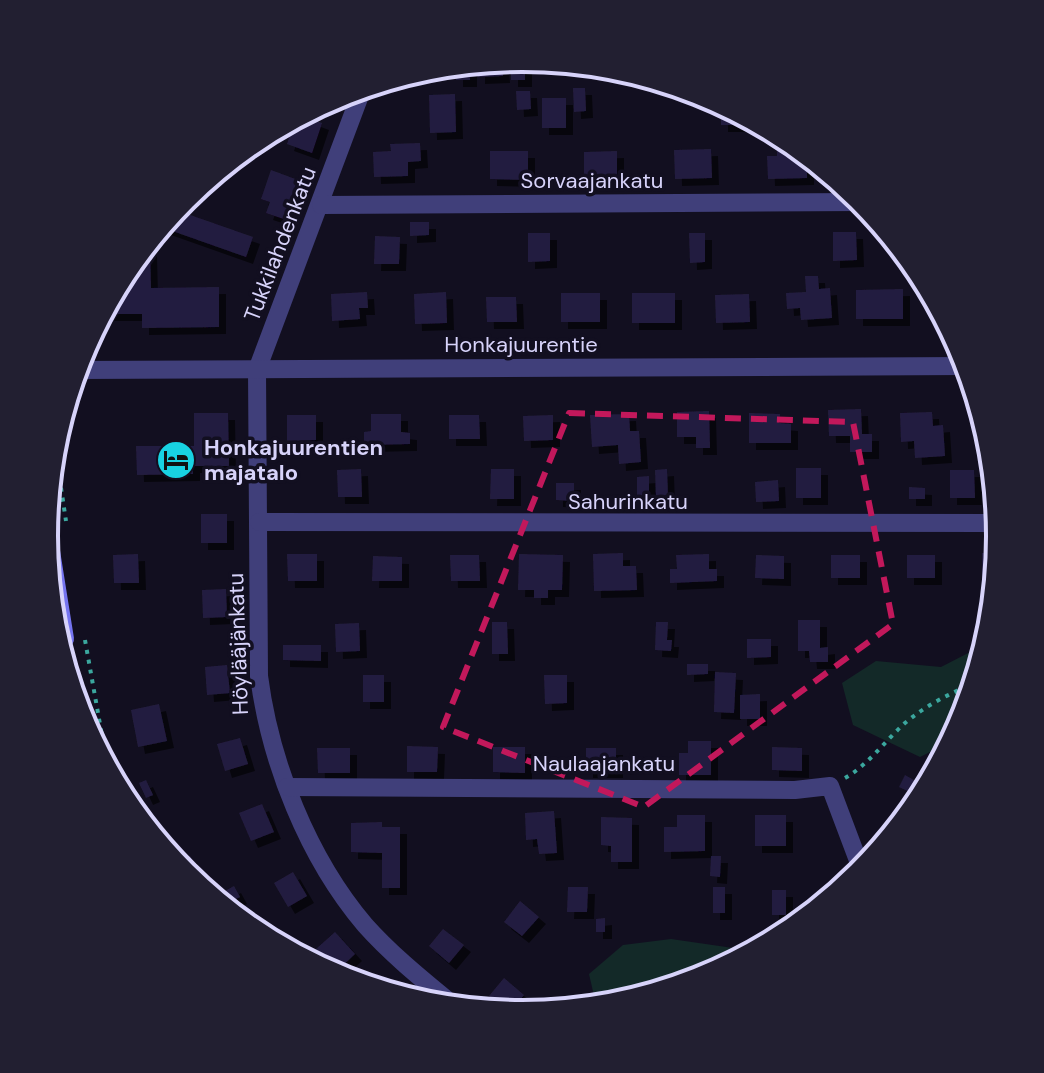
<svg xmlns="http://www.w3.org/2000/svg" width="1044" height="1073" font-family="'DM Sans',sans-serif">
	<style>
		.green { fill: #132928 }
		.building { fill: #241d3f; filter: url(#shadow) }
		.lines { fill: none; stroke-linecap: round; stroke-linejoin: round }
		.path { stroke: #3ba79e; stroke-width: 4; stroke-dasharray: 4 6; stroke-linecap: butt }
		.street { stroke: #403f7a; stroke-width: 18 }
		.secondary { stroke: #7574f0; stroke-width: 20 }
		.marked { fill: none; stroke: #c2185b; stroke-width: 6; stroke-dasharray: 16 10; stroke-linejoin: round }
		.labels { text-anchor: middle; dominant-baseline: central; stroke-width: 7; stroke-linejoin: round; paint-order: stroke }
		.street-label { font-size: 22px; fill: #d7d3fa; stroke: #120f20 }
		.poi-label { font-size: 22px; font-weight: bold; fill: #d7d3fa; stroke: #120f20; text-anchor: start }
		.rim { fill: none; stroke: #d7d3fa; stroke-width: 4 }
	</style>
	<defs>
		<filter id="shadow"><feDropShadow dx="7" dy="7" stdDeviation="0" flood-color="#0009"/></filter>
	</defs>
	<rect width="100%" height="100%" fill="#120f20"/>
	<g class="green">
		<polygon points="978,648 963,720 948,743 920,757 853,725 842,683 876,661 941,667"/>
		<polygon points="671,939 747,950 704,978 595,1000 589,974 623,945"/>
	</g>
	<g class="building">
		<polygon points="525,60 525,80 511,80 511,61"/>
		<polygon points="502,62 503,76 478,77 478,67"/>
		<polygon points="470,69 470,80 456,80 456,72"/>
		<polygon points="573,88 585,88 586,111 574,112"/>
		<polygon points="516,91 530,91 531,109 517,110"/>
		<polygon points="455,94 456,132 430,133 429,95"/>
		<rect x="542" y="98" width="24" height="30"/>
		<polygon points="721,105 740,118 750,125 721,125"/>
		<polygon points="306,117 322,123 312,153 287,144 293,126"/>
		<polygon points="420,143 421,161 408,162 408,176 374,177 373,152 391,151 390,144"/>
		<polygon points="777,144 807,163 807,178 768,179 767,156 777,156"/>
		<polygon points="711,149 712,178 675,179 674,150"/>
		<polygon points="490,151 528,151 528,180 490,179"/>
		<polygon points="617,151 617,179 584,179 584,152"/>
		<polygon points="271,170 298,180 284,219 266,213 270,202 261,199"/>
		<polygon points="176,210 253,237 246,257 164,228"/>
		<polygon points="869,220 875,220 882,232 869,232"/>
		<polygon points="410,222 429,222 429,235 410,236"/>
		<polygon points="833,232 856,232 857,260 833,261"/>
		<polygon points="528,233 550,233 550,261 528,262"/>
		<polygon points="689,233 705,233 705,262 690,263"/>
		<polygon points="375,236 400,237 399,264 374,264"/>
		<polygon points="150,249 151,288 219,287 219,327 142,328 142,314 107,314"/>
		<polygon points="805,276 818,276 819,289 830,288 832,318 801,320 800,308 787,309 786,293 806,292"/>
		<polygon points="903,289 903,319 856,319 856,290"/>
		<polygon points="367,292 368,308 359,308 360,319 332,321 331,294"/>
		<polygon points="446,292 447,323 415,324 414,294"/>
		<rect x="561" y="293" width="39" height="29"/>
		<rect x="632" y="293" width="43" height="30"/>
		<polygon points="749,294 750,322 716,323 715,295"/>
		<polygon points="486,297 516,297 517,322 487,322"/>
		<polygon points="861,409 862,434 872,434 872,452 850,452 850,436 829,436 828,410"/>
		<polygon points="709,411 710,448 696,448 696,437 677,437 677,412"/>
		<polygon points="932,412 933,426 943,425 945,456 915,458 914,441 901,442 900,413"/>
		<polygon points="194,413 228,413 229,466 193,466 193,474 137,475 136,446 194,446"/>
		<polygon points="749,413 780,414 779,423 791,424 791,443 749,443"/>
		<polygon points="371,414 401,414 401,432 410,433 410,444 364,445 364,432 371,431"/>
		<polygon points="629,414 630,431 639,431 641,462 619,464 618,445 592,447 590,415"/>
		<polygon points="287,415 316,415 316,440 287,441"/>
		<polygon points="449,415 479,415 480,439 449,439"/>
		<polygon points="553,415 553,440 524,441 523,416"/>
		<rect x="796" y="468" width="25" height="30"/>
		<polygon points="361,469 362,497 338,497 337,470"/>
		<polygon points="491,469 514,469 514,499 490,499"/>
		<polygon points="667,469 668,497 656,497 655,470"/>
		<polygon points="950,470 974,470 975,498 950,498"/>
		<polygon points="649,476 649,498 637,498 637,477"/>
		<polygon points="778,480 779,501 756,502 755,482"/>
		<polygon points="556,483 574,483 574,501 556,500"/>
		<polygon points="909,487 925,488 925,499 909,499"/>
		<rect x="201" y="514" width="26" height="29"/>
		<polygon points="623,553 623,566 636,566 637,590 594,591 593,554"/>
		<polygon points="982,553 997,553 992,579 982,579"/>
		<polygon points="138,554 139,583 114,583 113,555"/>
		<polygon points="287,554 317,554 317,581 288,581"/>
		<polygon points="519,554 563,555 562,590 548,590 548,598 534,598 534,590 518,590"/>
		<polygon points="709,554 709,569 717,569 717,581 670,583 670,569 677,569 676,555"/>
		<polygon points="450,555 479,555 480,581 451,581"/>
		<polygon points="756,555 784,556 784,579 755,578"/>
		<rect x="831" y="555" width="29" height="23"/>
		<rect x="907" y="555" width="28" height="23"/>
		<polygon points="373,556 402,557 402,581 372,581"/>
		<polygon points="226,589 227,617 203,618 202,590"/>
		<polygon points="798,620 820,620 820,648 828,647 828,662 810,662 809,651 798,651"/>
		<polygon points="492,622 507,622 508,654 492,654"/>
		<polygon points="656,622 668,622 667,640 672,640 671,651 655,650"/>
		<polygon points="359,623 360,651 336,652 335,624"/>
		<polygon points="747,639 771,639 771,657 747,658"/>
		<polygon points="283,645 321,645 321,661 283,660"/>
		<polygon points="687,664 708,664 708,674 687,675"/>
		<polygon points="227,665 230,693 207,695 205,667"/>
		<polygon points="715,672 736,673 734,713 714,712"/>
		<rect x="363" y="675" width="21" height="27"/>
		<polygon points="544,675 567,675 567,703 545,704"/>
		<polygon points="760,694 760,719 740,719 740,695"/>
		<polygon points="159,704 167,741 138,747 131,710"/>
		<polygon points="240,738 248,764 225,771 217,744"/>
		<polygon points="688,741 711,741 711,775 679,775 679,753 688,753"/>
		<polygon points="407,746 438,747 437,772 407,772"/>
		<polygon points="493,747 525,747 525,773 493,772"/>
		<polygon points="772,747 802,748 802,771 772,770"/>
		<polygon points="317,748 350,748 350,773 318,773"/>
		<rect x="586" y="748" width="30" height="23"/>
		<polygon points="905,775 921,784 914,794 899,787"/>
		<polygon points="146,780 153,795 146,798 139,783"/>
		<polygon points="262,804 274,832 251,841 239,813"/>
		<polygon points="554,811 557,853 539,854 537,839 526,840 525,813"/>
		<polygon points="677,815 705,815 705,851 664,852 664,827 677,827"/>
		<rect x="755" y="815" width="31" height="31"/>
		<polygon points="601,817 632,818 632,862 611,862 611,846 601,845"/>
		<polygon points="382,822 382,827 400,827 400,888 382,888 382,853 351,852 351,823"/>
		<polygon points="190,856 194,864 181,870 177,862"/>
		<polygon points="711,856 721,856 720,877 710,876"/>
		<polygon points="293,872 307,896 288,907 274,883"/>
		<polygon points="234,886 240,897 227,903 216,896"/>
		<polygon points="568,887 588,887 587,912 567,912"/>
		<rect x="713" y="887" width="12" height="26"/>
		<rect x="772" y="890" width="14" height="25"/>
		<polygon points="520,901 539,917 522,936 504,922"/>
		<polygon points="605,918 605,932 596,932 596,919"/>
		<polygon points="443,929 464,945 449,963 429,946"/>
		<polygon points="335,932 355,954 337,971 316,949"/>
		<polygon points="504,978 524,995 510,1012 489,996"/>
	</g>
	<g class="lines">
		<g class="path">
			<polyline points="58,468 66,521"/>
			<polyline points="85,640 106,758"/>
			<path d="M845,778C868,765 885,741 905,723C925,706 947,695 970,685"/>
		</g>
		<g class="street">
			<path d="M362,90L257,370L259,676C270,762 308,858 365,925C389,952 418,976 446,999"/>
			<polyline points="321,205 862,202"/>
			<polyline points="77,370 966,366"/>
			<polyline points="259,522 997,523"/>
			<polyline points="287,787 795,790 830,786 862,871"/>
		</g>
		<polyline class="secondary" points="46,526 64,639"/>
	</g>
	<path class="marked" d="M569,413L853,422L893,624L644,807L443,727Z"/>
	<defs>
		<symbol id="hotel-disc" viewBox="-11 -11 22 22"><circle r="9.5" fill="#18d2e2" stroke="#120f20"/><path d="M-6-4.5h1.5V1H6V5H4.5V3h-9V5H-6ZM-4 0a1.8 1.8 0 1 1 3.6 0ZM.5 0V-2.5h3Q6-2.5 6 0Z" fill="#111"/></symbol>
	</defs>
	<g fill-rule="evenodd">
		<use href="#hotel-disc" x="154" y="438" width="44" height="44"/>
	</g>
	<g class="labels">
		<g class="street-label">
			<text x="592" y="180">Sorvaajankatu</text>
			<text transform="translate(280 244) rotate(-69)">Tukkilahdenkatu</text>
			<text x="521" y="344">Honkajuurentie</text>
			<text x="628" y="501">Sahurinkatu</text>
			<text transform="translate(238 644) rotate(-92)">Höylääjänkatu</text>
			<text x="604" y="763">Naulaajankatu</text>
		</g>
		<g class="poi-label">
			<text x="204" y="447">Honkajuurentien<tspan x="204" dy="25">majatalo</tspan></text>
		</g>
	</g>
	<path d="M0 0H1044V1073H0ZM58 536a464 464 0 1 1 928 0a464 464 0 1 1-928 0Z" fill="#221f31" fill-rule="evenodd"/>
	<path class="rim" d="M58 536a464 464 0 1 1 928 0a464 464 0 1 1-928 0Z"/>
</svg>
